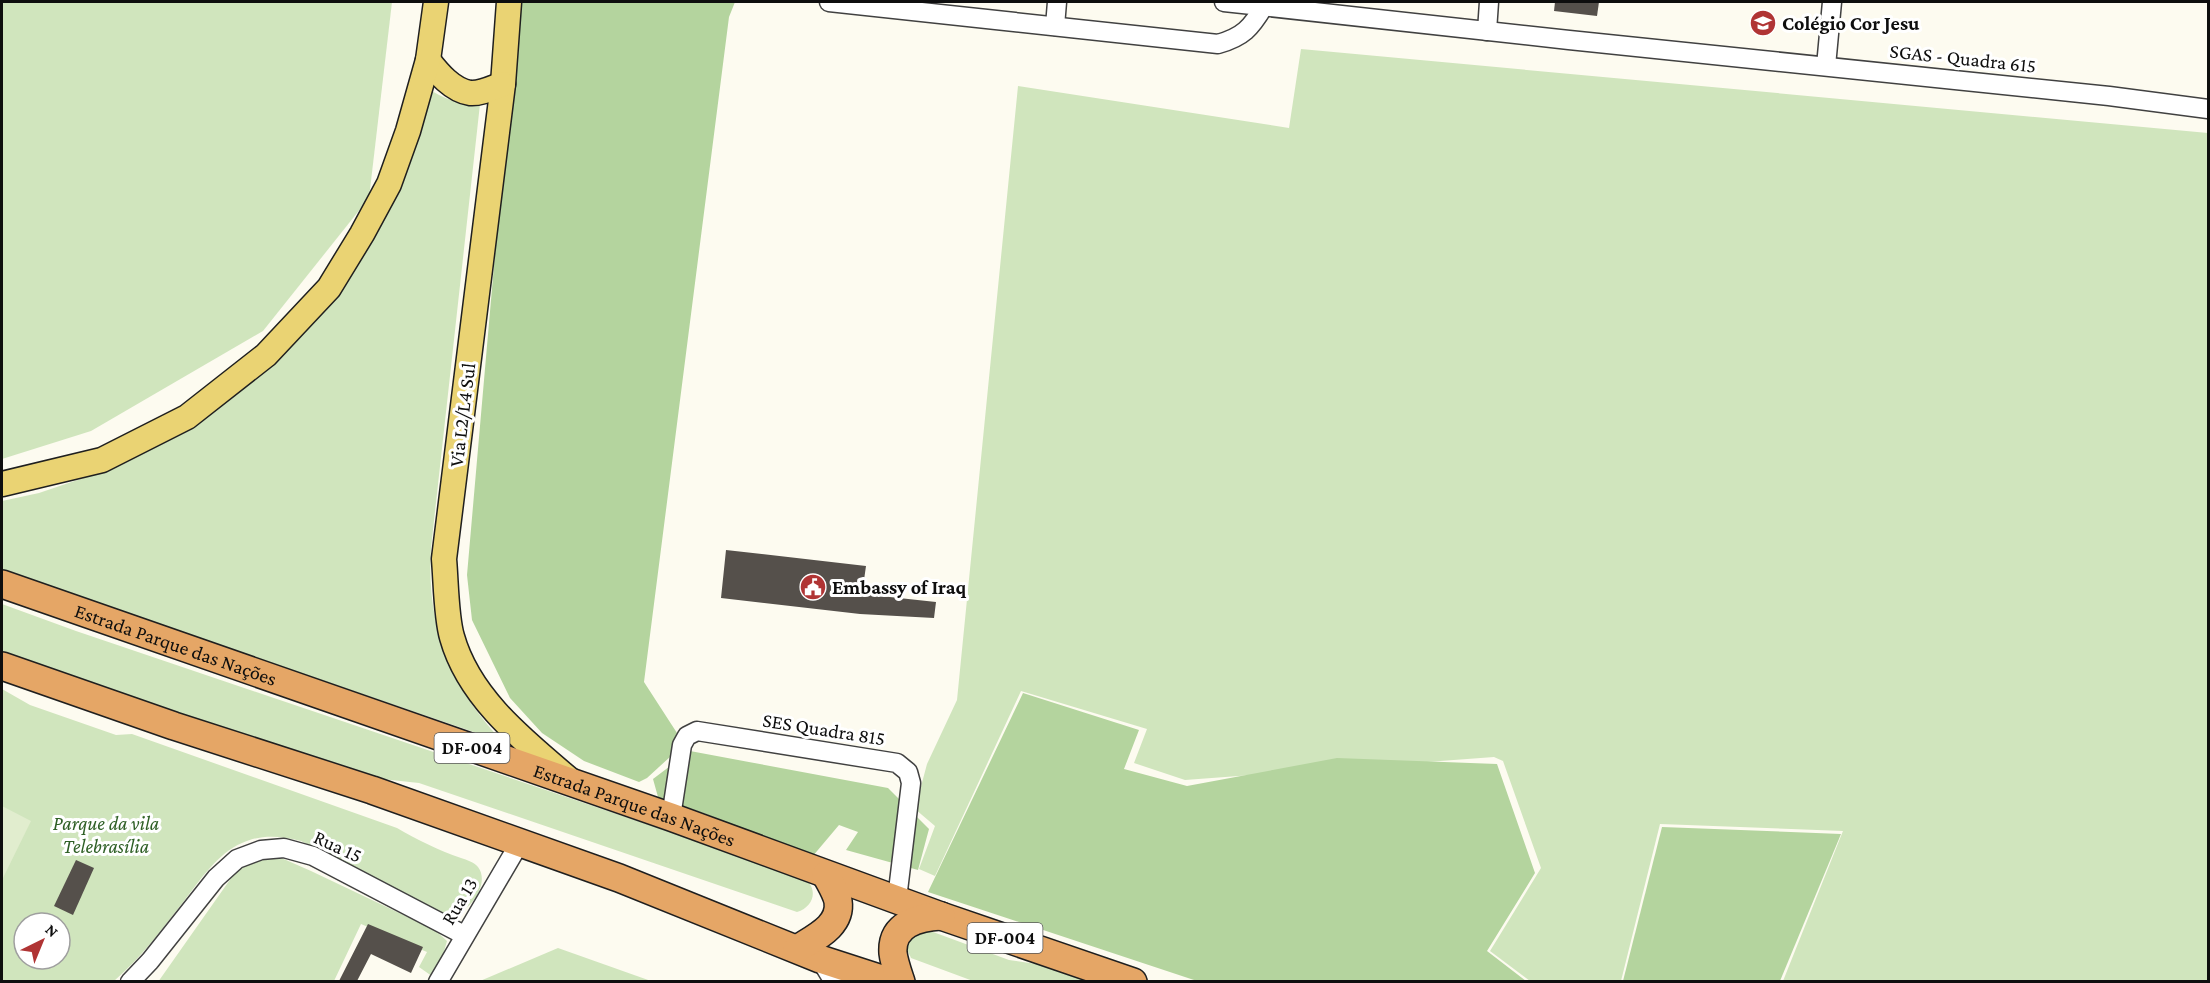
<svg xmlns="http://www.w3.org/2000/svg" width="2210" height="983" font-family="'Crimson Pro',serif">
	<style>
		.green { fill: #d0e5bd; fill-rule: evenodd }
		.forest { fill: #b4d49e }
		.pitch { fill: #e1edce }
		.building { fill: #55504b }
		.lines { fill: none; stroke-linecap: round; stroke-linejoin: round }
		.minor-casing { stroke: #414141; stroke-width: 21 }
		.major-casing { stroke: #1f1f1f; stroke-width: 27 }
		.highway-casing { stroke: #1f1f1f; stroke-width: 30 }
		.minor { stroke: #fff; stroke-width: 18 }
		.major { stroke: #ead373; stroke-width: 24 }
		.highway { stroke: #e5a666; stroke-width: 27 }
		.labels { text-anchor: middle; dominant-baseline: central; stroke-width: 6; stroke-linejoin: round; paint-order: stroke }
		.shield { fill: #fff; stroke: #565656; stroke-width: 1.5 }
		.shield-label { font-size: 18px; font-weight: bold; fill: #0e0e0e }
		.poi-label { font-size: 20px; font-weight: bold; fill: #0e0e0e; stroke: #fff; text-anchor: start }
		.street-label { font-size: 20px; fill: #0e0e0e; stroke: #fff }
		.park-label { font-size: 20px; font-style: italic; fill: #2e5f25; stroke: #fff }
	</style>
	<rect width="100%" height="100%" fill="#fdfbf0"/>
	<g class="green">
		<polygon points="2,2 392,2 369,198 263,331 91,431 2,459"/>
		<polygon points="1301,49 2208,133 2208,981 1783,981 1843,831 1660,824 1621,981 1530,981 1490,951 1541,868 1503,761 1494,757 1185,780 1134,763 1147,729 1021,691 935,876 919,869 935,826 915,809 927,764 957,700 1018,86 1289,128"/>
		<path d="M428,88C444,100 460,104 480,104L431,548C426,626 450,687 503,742L2,571V501L39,493L110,469L177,435L301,333Z"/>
		<path d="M2,604L76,631L800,876C819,885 816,906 797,912L419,783L382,779L179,718L2,659Z"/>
		<path d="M2,689L30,705L116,735L132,734L397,828C418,840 438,850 461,858C467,860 474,862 478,867C492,885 465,920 444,916L301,841C281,836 262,834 242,843C218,853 200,880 184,901C162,929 141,958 114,981L2,982ZM24,923H60V959H24Z"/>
		<polygon points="270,853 311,871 435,930 447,941 436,979 419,967 427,952 361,924 334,981 158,982 241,864"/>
		<polygon points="925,929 1009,960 1050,966 1094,981 973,981 911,958 906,947 910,935"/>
		<polygon points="558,948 651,981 480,981"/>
	</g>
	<g class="forest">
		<polygon points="517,2 735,2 729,17 644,682 677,733 671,756 647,778 639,782 584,761 542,733 510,698 472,620 467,575"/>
		<polygon points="1023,693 1139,730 1124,769 1187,786 1337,758 1497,764 1535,873 1487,951 1526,981 1197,981 928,892"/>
		<polygon points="690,751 888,788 929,829 918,870 846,850 858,832 839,825 812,857 706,814 658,797 653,779"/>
		<polygon points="1662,827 1841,834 1780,981 1623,981"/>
	</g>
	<polygon class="pitch" points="2,806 31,821 2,880"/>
	<g class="building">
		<polygon points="1555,2 1599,2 1597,16 1554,11"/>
		<polygon points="726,550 866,566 862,594 936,602 934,618 860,614 721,598"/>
		<polygon points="76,860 94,868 73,915 54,906"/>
		<polygon points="368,924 423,947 411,973 371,954 357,981 339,981"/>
	</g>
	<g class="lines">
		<defs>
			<g id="minor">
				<path d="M829,2L1218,44C1243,37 1251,28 1264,6"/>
				<polyline points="1224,2 1569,40 2109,96 2208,109"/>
				<polyline points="1055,26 1057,2"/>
				<polyline points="1487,31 1489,2"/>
				<polyline points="1826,66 1832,2"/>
				<polyline points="671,817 682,745 687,736 697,731 897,763 908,772 911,783 897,899"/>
				<polyline points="820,959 834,982"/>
				<polyline points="130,982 150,961 216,878 237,859 261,850 284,848 313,856 464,935"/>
				<polyline points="438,982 519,844"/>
			</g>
			<g id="major">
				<path d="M509,2L503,84L444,559C446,581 446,617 452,637C469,698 524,741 570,780"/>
				<path d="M428,60C438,73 452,90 470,93C481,94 494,87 503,84"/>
				<polyline points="2,484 102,460 187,417 266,355 329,288 362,234 389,184 408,131 428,60 436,2"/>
			</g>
			<g id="highway">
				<path id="s1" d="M2,584L671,817L941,916L1133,982"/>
				<polyline points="2,666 174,726 372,790 619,878 820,959 891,982"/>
				<path d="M797,949C814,938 842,926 838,901C836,892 830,883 826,875"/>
				<path d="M901,982C898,973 894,962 893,953C891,924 919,917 941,916"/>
			</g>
		</defs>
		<use href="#minor" class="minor-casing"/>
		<use href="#major" class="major-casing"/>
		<use href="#highway" class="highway-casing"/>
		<use href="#minor" class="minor"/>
		<use href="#major" class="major"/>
		<use href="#highway" class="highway"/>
	</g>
	<defs>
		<symbol id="university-disc" viewBox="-11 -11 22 22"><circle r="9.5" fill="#b03434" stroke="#fff"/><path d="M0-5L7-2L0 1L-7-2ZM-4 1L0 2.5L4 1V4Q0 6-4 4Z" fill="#fff"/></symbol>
		<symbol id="civic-disc" viewBox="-11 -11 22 22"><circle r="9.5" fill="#b03434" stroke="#fff"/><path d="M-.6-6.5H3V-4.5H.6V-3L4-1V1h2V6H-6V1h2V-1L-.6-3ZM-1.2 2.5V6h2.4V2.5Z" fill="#fff"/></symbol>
	</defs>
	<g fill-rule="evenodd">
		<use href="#university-disc" x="1748" y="8" width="30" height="30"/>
		<use href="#civic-disc" x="798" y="572" width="30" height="30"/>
	</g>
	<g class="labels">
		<g class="shield">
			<rect x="434.5" y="733" width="75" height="30" rx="4.5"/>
			<rect x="967.5" y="923" width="75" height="30" rx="4.5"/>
		</g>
		<g class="shield-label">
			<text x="472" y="748">DF-004</text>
			<text x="1005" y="938">DF-004</text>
		</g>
		<g class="poi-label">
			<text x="1782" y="23">Colégio Cor Jesu</text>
			<text x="832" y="587">Embassy of Iraq</text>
		</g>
		<g class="street-label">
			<text transform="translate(1963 58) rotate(6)">SGAS - Quadra 615</text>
			<text transform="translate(462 415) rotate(-83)">Via L2/L4 Sul</text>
			<text stroke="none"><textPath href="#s1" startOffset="184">Estrada Parque das Nações</textPath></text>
			<text transform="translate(824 729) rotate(9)">SES Quadra 815</text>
			<text stroke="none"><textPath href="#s1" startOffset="670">Estrada Parque das Nações</textPath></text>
			<text transform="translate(338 846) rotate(25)">Rua 15</text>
			<text transform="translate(459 901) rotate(-59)">Rua 13</text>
		</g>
		<g class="park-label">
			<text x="106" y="823">Parque da vila<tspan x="106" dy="23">Telebrasília</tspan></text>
		</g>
	</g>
	<rect width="2210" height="983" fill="none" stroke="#0e0e0e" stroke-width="6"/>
	<g transform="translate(42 941) rotate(43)"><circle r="28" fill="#ffffff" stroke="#9f9f9f" stroke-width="1.5"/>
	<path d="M0-4.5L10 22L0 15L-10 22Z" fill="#b03434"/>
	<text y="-9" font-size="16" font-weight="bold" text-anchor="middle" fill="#0e0e0e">N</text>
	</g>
</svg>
